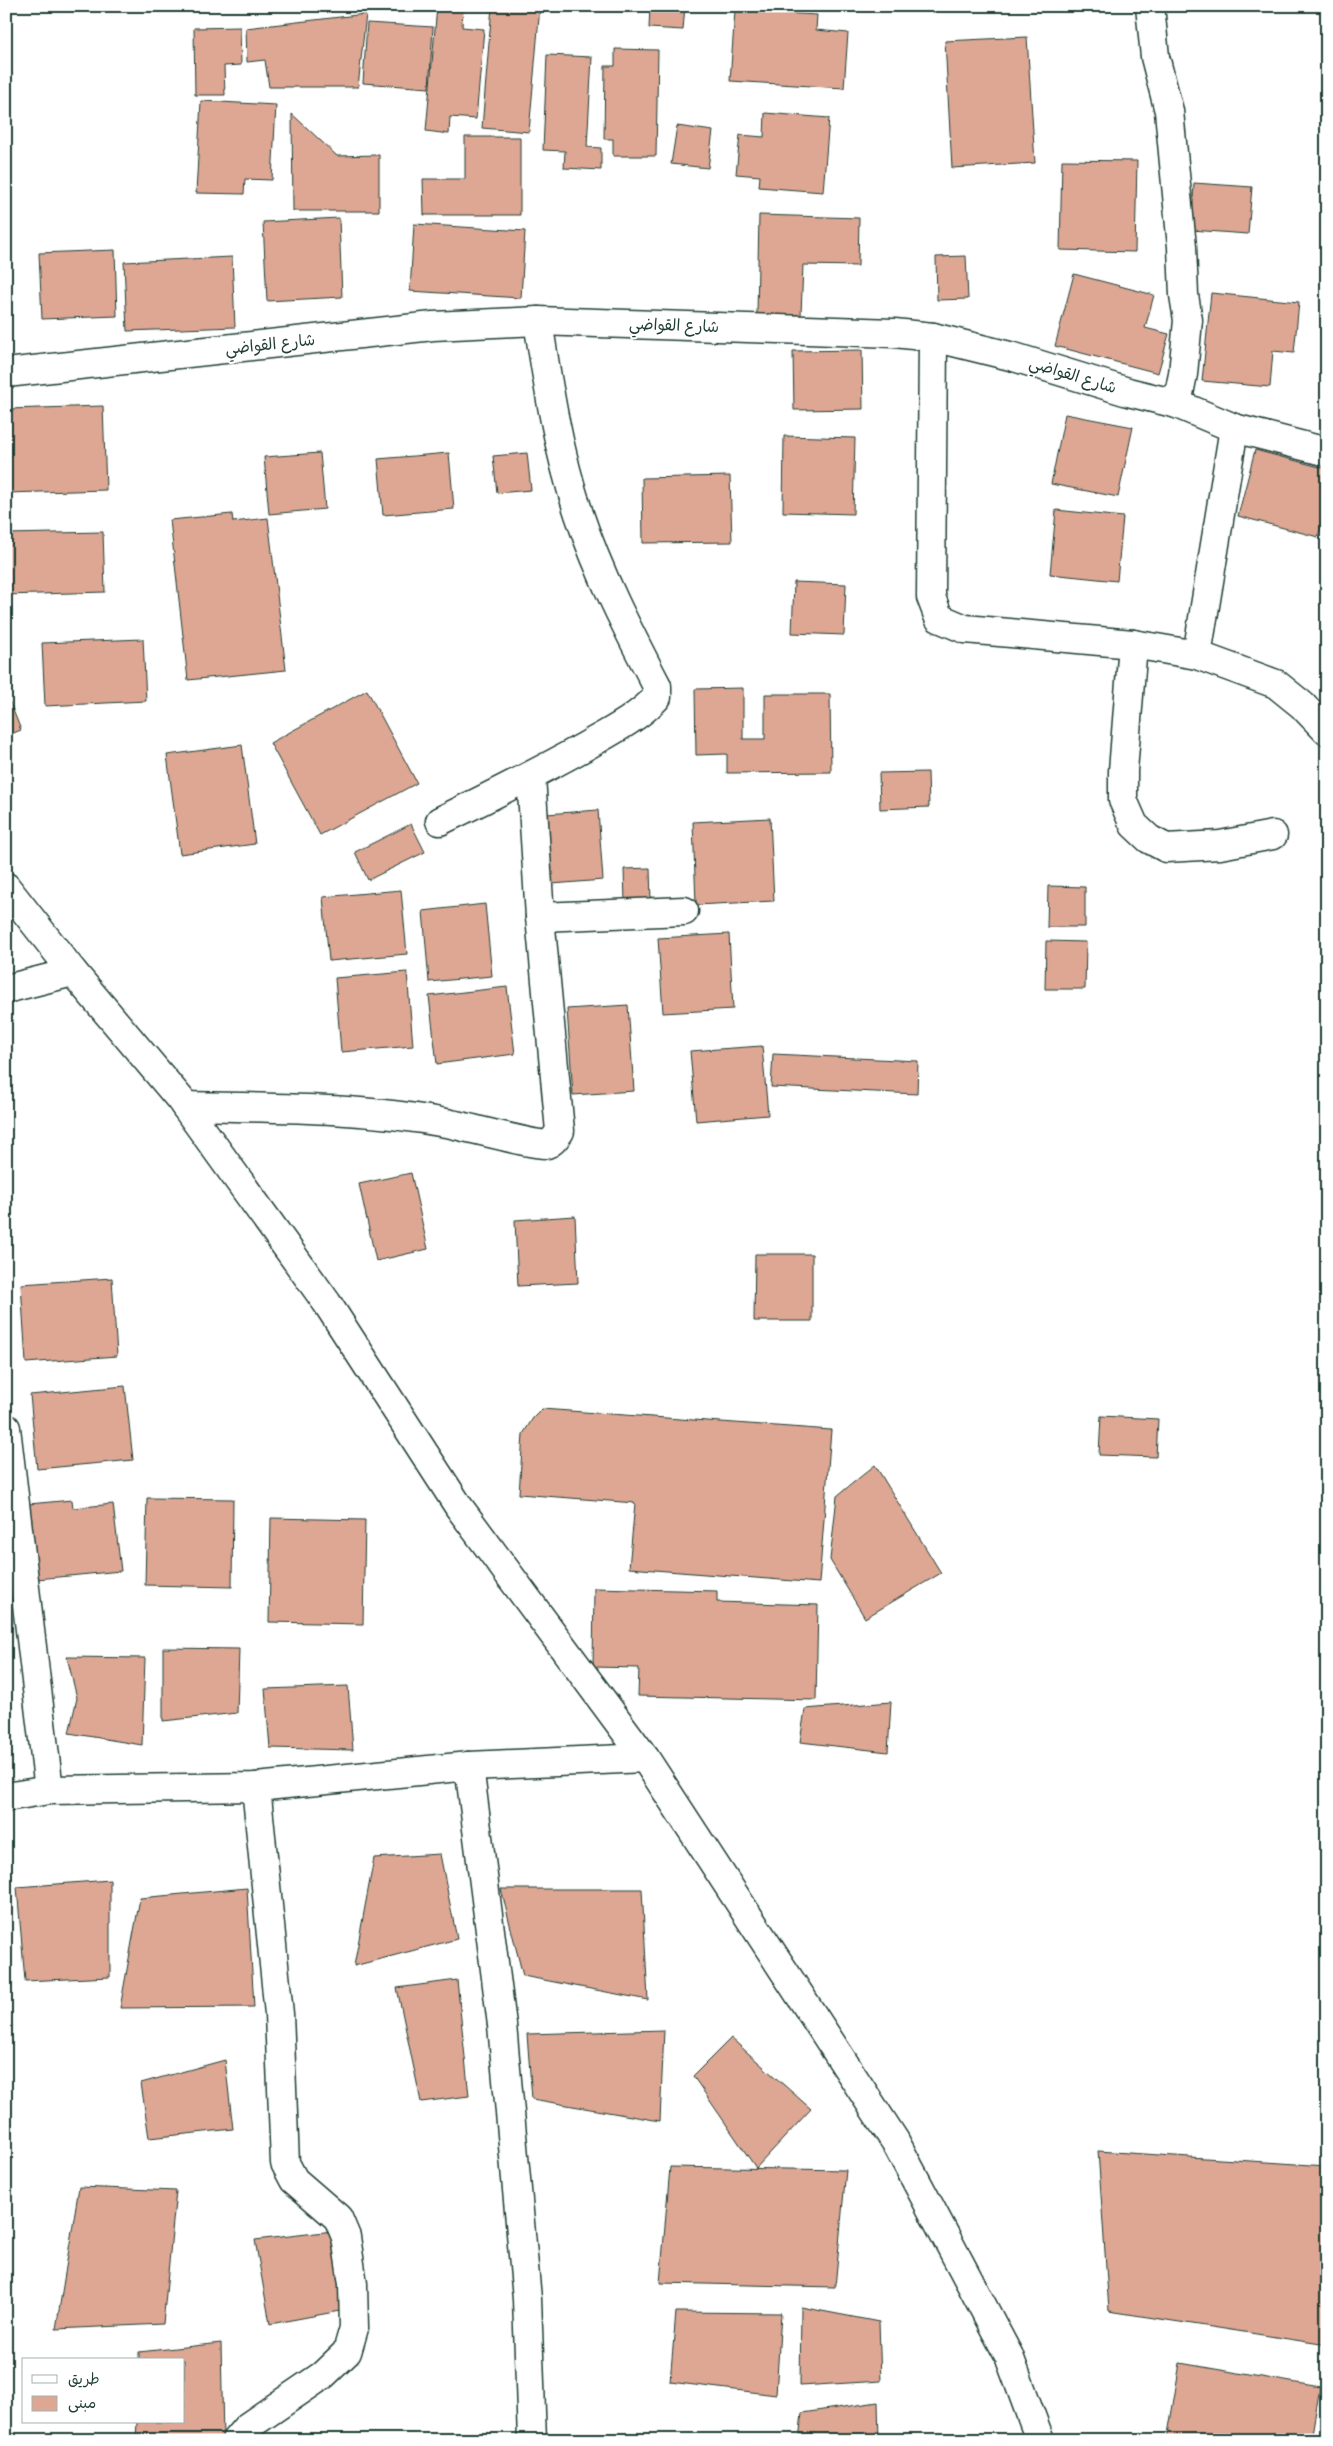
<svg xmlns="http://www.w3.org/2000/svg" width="1333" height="2446" font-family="Sriracha,'Playpen Sans Arabic',sans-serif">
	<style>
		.building { fill: #dda793; stroke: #1f3d34 }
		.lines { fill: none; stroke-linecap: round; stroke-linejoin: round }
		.minor-casing { stroke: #1f3d34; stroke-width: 31 }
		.minor { stroke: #fff; stroke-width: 28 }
		.labels { text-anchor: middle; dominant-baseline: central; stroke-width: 4; stroke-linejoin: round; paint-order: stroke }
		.street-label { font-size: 16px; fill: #1f3d34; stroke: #fff }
	</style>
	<rect width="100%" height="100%" fill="#fff"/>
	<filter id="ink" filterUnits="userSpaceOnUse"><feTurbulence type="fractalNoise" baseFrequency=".02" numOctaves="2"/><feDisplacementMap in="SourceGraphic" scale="10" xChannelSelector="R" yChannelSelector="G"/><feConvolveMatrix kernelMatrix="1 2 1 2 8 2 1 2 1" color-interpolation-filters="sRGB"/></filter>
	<g filter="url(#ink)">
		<g class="building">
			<polygon points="437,6 463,9 462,27 484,29 476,119 450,117 449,134 426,131"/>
			<polygon points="492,6 540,6 529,132 482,128"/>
			<polygon points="650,6 685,6 683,30 649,28"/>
			<polygon points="735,10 817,15 816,30 848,33 844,88 730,81"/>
			<polygon points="366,14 358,87 269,87 265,60 247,62 246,28"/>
			<polygon points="367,23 433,27 429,88 363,83"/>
			<polygon points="240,27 241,65 224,66 225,95 195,95 194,28"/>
			<polygon points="1027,37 1035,163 952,168 945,41"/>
			<polygon points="615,49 658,50 656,156 613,156 613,139 604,139 605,66 615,66"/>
			<polygon points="547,55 592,57 587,147 601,148 601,170 564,168 565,151 543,150"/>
			<polygon points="201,101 276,105 272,180 245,179 244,194 196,193"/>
			<polygon points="765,113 829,118 823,192 759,187 760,176 736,174 740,135 764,137"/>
			<polygon points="292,114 337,156 379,155 379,211 293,211"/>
			<polygon points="677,126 713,131 708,168 671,164"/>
			<polygon points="465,137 520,137 520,215 424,215 423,179 465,179"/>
			<polygon points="1062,160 1137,161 1135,252 1060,250"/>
			<polygon points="1194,183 1252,187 1248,234 1191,230"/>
			<polygon points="759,215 859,218 858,266 803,265 801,315 757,314"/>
			<polygon points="339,218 342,297 267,301 263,222"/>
			<polygon points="414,224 525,231 521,298 410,291"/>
			<polygon points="115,250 117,316 42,319 39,253"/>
			<polygon points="966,256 968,299 937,300 936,257"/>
			<polygon points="232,257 235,327 127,331 124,262"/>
			<polygon points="1074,274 1154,295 1145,328 1169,334 1158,373 1055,346"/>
			<polygon points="1211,293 1299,302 1294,353 1273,351 1270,387 1202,381"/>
			<polygon points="862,350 863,409 794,410 793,351"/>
			<polygon points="103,406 106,490 7,493 8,409"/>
			<polygon points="1065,414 1133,427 1118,497 1051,484"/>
			<polygon points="784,436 855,438 853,514 783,512"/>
			<polygon points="1255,450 1327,469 1327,506 1318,537 1238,516"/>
			<polygon points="320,453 325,509 269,514 264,457"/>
			<polygon points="449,453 454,509 383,515 378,459"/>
			<polygon points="527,453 531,490 497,493 493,456"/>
			<polygon points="730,476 732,542 643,543 642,478"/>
			<polygon points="1056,510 1123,517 1117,581 1050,574"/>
			<polygon points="232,514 233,522 268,518 286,670 188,680 170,520"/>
			<polygon points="103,532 105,592 6,595 6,534"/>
			<polygon points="794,582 846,584 844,635 792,633"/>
			<polygon points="143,639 146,701 45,706 42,643"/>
			<polygon points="743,688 743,739 765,739 765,694 830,694 831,772 727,773 727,754 696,755 695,689"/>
			<polygon points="367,690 417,783 320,835 270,743"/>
			<polygon points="6,693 21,730 6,736"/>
			<polygon points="242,745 255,844 180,854 167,755"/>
			<polygon points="928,772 929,807 880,809 879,773"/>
			<polygon points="598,810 603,880 552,884 547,814"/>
			<polygon points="770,818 774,901 696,905 693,822"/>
			<polygon points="411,824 425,852 368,880 355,852"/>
			<polygon points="650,868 651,901 625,902 624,869"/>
			<polygon points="1048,886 1085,887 1085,927 1047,927"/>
			<polygon points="401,890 407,954 329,961 323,897"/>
			<polygon points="485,904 492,976 429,982 423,911"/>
			<polygon points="729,934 733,1009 663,1013 658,938"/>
			<polygon points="1046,941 1086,942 1085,989 1045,989"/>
			<polygon points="407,972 413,1046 341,1052 335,978"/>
			<polygon points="507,987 515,1054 437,1064 429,996"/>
			<polygon points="628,1005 634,1091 573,1095 567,1009"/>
			<polygon points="762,1046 768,1115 696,1121 690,1051"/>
			<polygon points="773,1054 918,1061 917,1094 771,1087"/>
			<polygon points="411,1173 428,1249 376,1261 359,1184"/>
			<polygon points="575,1216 578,1283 518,1286 515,1220"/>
			<polygon points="755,1254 812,1254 812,1321 754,1321"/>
			<polygon points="112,1278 117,1356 26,1363 21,1284"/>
			<polygon points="125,1386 133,1460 37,1469 30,1395"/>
			<polygon points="542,1409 831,1430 819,1583 629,1568 635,1503 519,1494 523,1434 533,1418"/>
			<polygon points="1101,1416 1158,1419 1156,1457 1099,1455"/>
			<polygon points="875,1465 941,1573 865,1618 830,1560 837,1496"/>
			<polygon points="147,1498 233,1499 232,1587 145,1585"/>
			<polygon points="72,1500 73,1508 113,1504 121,1571 37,1579 29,1504"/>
			<polygon points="271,1518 365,1520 363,1624 269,1622"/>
			<polygon points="594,1588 717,1591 717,1602 818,1605 816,1700 638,1696 639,1668 593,1667"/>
			<polygon points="163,1648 239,1649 237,1713 163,1721"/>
			<polygon points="67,1657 145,1658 142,1745 69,1733 77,1698"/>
			<polygon points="348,1686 353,1750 270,1748 265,1689"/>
			<polygon points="891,1702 888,1752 800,1742 805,1709"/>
			<polygon points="440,1854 457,1939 354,1966 374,1858"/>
			<polygon points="110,1880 110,1977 25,1981 17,1887"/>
			<polygon points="247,1888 254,2007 120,2008 140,1898"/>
			<polygon points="501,1889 642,1889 648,2000 523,1976"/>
			<polygon points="457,1980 469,2096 421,2102 397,1988"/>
			<polygon points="664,2030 660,2121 532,2099 527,2034"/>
			<polygon points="731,2038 811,2109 756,2168 693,2076"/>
			<polygon points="225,2060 233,2129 149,2138 141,2083"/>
			<polygon points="1098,2151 1327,2166 1327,2345 1109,2311"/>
			<polygon points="670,2167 846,2170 835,2287 660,2283"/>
			<polygon points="79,2187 176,2191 163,2324 56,2329"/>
			<polygon points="333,2231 345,2310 270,2324 255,2240"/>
			<polygon points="801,2307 879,2322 881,2381 800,2386"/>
			<polygon points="676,2312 781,2313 776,2395 670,2382"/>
			<polygon points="221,2343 223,2439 136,2438 137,2422 184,2422 184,2360 139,2360 139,2352"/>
			<polygon points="1180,2363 1320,2387 1311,2440 1167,2440"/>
			<polygon points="878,2402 879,2440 799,2440 802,2413"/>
		</g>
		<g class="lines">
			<defs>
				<g id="minor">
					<polyline points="1150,6 1155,57 1169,111 1182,247 1184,295 1188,320 1183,374 1177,404"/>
					<polyline points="933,337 931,597 939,618 965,629 1133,644 1197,655 1276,684 1302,705 1327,731"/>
					<polyline points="6,373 433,326 538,321 894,333 933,337 1014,357 1128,392 1177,404 1234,428 1327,452"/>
					<polyline points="1133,644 1123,771 1123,800 1134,825 1149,839 1166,848 1220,845 1273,835"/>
					<polyline points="1197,655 1234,428"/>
					<path d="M440,821C489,797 537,773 584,747C610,732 638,718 657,697V686C628,630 599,574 579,514C558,451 548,386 538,321"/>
					<polyline points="6,887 73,972 180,1099 327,1303 459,1507 645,1758 895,2141 1009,2356 1040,2440"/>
					<polyline points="540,917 684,911"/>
					<polyline points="6,989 73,972"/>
					<path d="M185,1106C272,1108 360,1107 446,1123C464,1126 536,1146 547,1144C553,1142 557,1136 560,1131L540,917L531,776"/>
					<polyline points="6,1428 49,1790"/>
					<polyline points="469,1766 502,2025 527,2299 532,2440"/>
					<polyline points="6,1797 49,1790 256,1787 469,1766 645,1758"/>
					<polyline points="236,2440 247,2427 323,2375 347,2352 354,2328 353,2284 346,2237 338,2218 294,2180 285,2163 279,2014 256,1787"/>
				</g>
			</defs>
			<use href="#minor" class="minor-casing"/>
			<use href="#minor" class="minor"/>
		</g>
	</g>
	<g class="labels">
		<g class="street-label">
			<text transform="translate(674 325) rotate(2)">شارع القواضي</text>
			<text transform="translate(270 344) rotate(-6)">شارع القواضي</text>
			<text transform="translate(1073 375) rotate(17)">شارع القواضي</text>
		</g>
	</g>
	<rect width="1333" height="2446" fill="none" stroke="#fff" stroke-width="25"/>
	<rect x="12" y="12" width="1308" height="2421" fill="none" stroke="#1f3d34" stroke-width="2" filter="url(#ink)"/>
	<rect x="22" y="2358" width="162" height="65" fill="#ffffff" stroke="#a5b1ae"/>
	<rect x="32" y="2375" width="25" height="8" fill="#ffffff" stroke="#a5b1ae"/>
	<text x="68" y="2384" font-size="15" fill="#1f3d34">طريق</text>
	<rect x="32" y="2396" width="25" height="15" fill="#dda793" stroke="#a5b1ae"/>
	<text x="68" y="2408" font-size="15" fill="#1f3d34">مبنى</text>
</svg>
